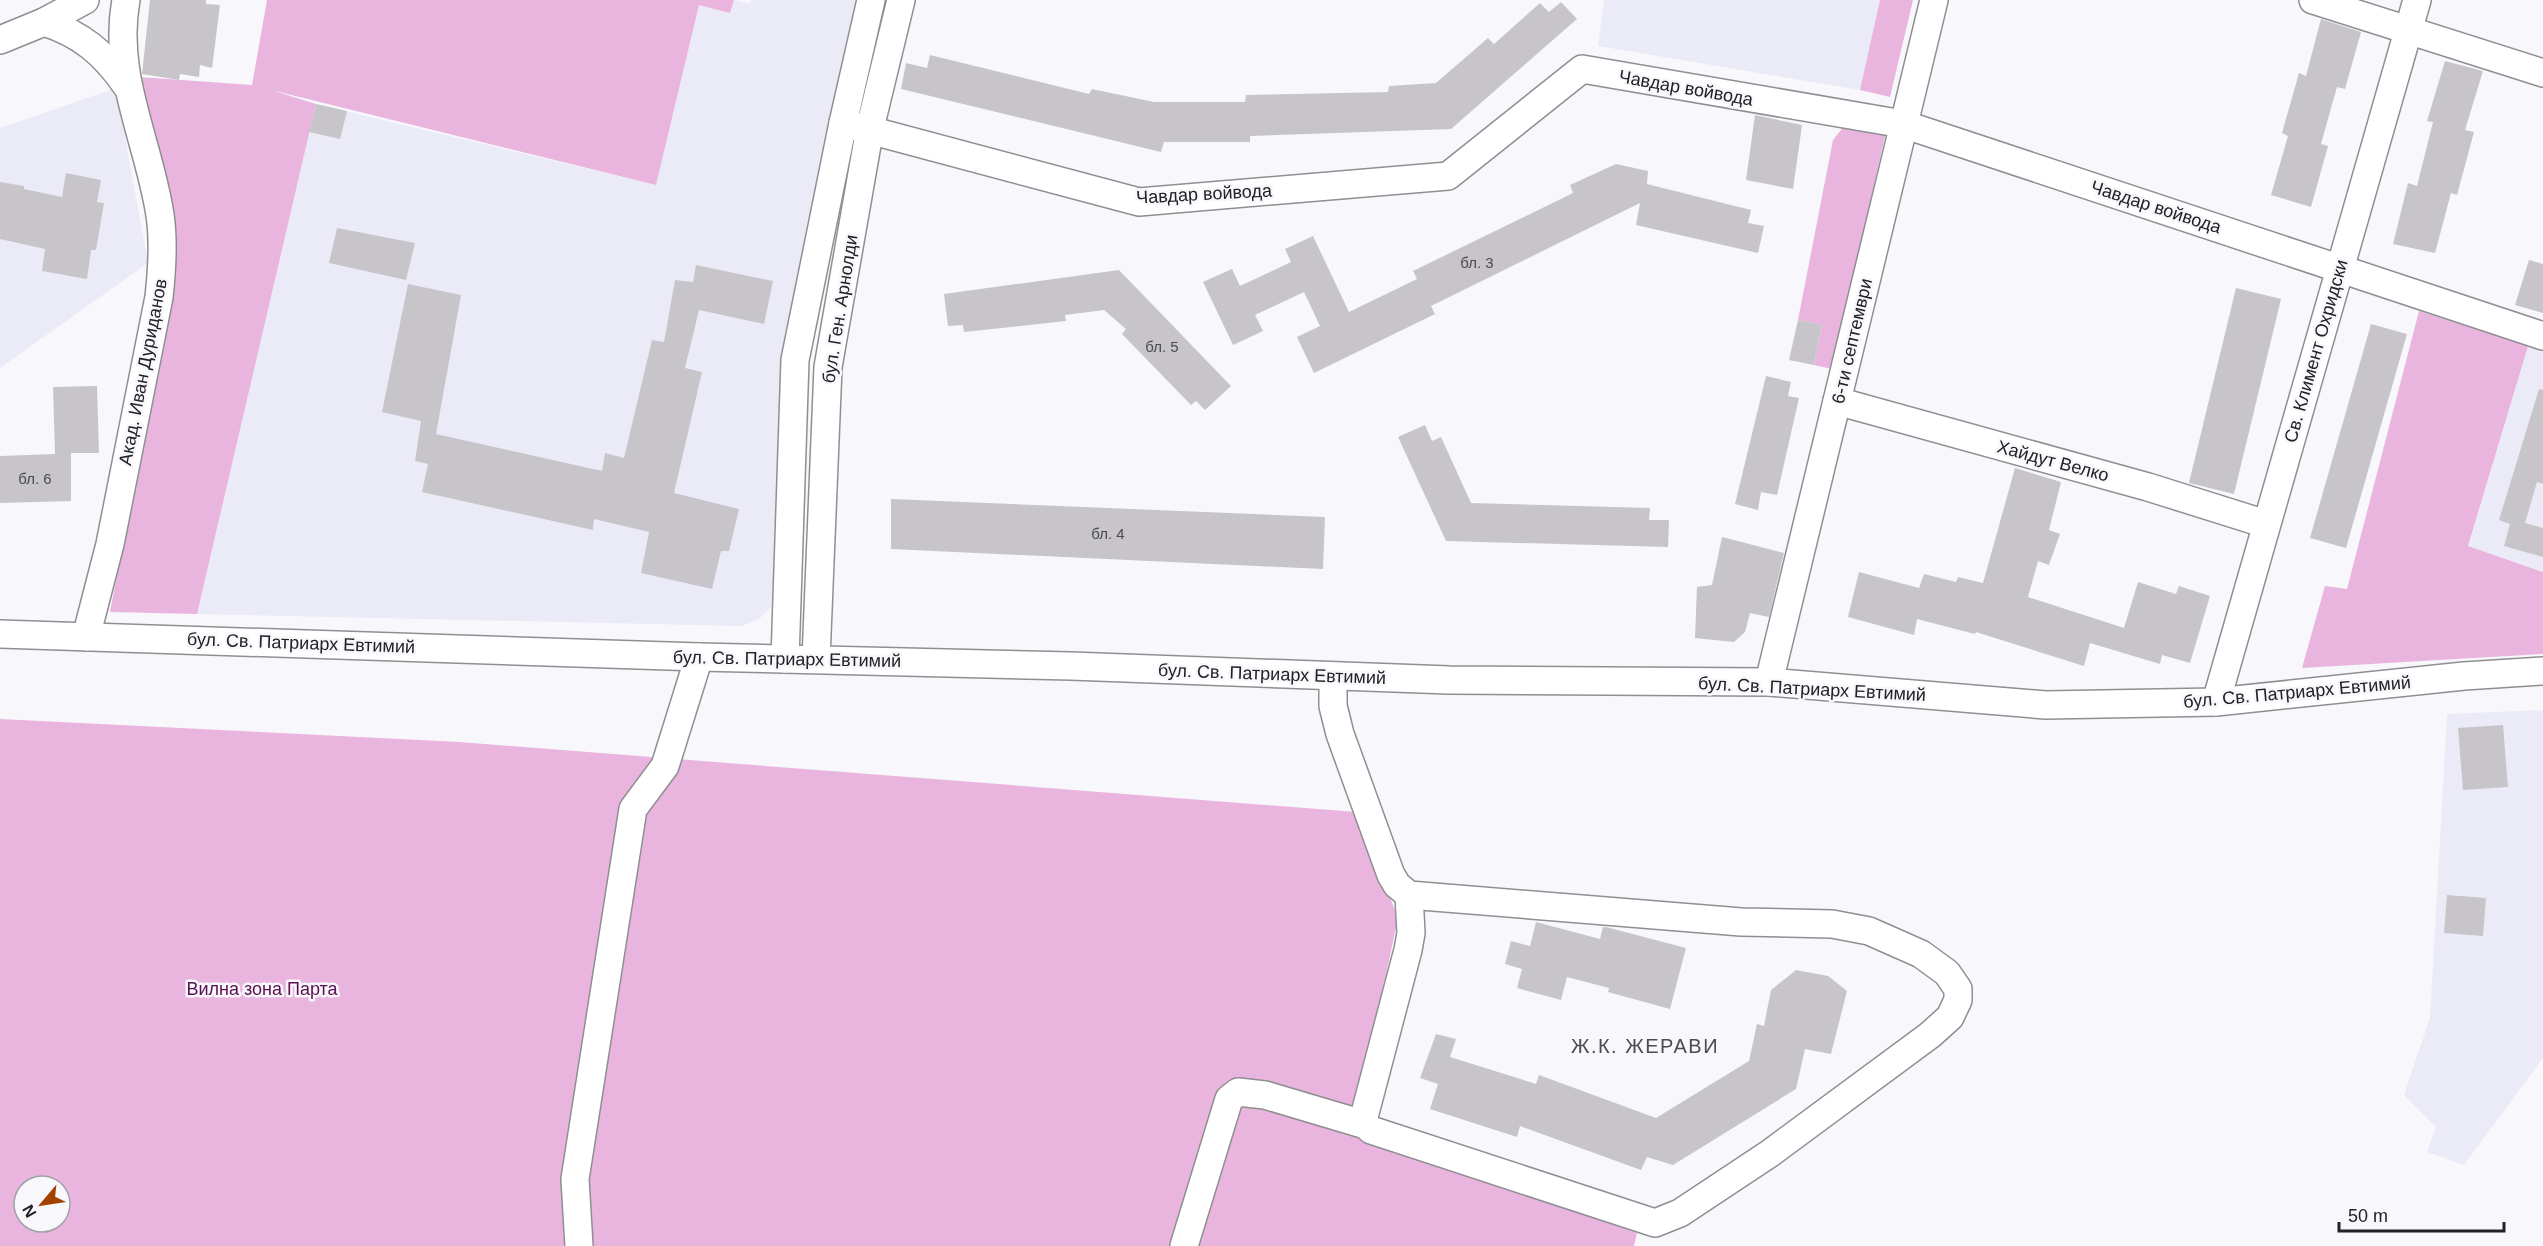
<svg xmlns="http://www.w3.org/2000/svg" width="2543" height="1246" font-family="Helvetica,sans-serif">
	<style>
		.built { fill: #ebebf7 }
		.green { fill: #e9b5de; fill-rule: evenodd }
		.building { fill: #c8c5ca }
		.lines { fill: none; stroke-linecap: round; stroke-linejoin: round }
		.street-casing { stroke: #8f8f93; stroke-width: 30 }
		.street { stroke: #fff; stroke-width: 27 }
		.labels { text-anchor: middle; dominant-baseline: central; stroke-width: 5; stroke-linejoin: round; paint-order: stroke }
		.number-label { font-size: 15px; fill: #4c4b4e }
		.street-label { font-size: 18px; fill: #222224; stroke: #f7f7fc }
		.park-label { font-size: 18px; fill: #5c1052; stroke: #f7f7fc }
		.neighbourhood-label { font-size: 20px; letter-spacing: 1.5px; fill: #4c4c50; stroke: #f7f7fc }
	</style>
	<rect width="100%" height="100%" fill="#f7f7fc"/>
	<g class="built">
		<polygon points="734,0 750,3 751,0 859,0 812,222 781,577 773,605 759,619 742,626 197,614 316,104 656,185 699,5 730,13"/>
		<polygon points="1604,0 1880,0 1860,90 1598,46"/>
		<polygon points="116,88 148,263 0,368 0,128"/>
		<polygon points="2528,346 2543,351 2543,572 2468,547"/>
		<polygon points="2543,710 2543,1058 2464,1165 2427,1152 2436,1127 2404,1095 2430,1018 2447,714"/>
	</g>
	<g class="green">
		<polygon points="267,0 734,0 730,13 699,5 656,185 271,90 316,104 197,614 110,612 171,288 139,77 252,85"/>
		<polygon points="1880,0 1913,0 1890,97 1860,90"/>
		<polygon points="1844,126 1886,132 1832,369 1814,365 1822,325 1798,320 1833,140"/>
		<polygon points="2419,311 2528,346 2468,546 2543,572 2543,654 2302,668 2325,586 2347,589"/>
		<path d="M0,719L459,742L1356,812L1398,918L1352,1135L1637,1233L1634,1246H0ZM24,1186H60V1222H24Z"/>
	</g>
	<g class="building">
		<polygon points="150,0 206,0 206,4 220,5 212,68 200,65 199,77 180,74 179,80 142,74"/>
		<polygon points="1561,2 1577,19 1451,129 1250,136 1250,142 1164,142 1161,152 901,89 906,63 927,68 930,55 1089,94 1092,89 1154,102 1245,102 1246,95 1388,92 1389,86 1436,83 1488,38 1494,44 1540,3 1549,12"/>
		<polygon points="2321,19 2361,32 2345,89 2337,87 2321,144 2328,146 2311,207 2271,195 2288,136 2282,133 2299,73 2306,76"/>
		<polygon points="2445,61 2483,71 2465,130 2474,132 2457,195 2451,193 2435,253 2393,244 2408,183 2417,186 2433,122 2427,121"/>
		<polygon points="316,104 347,111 340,139 309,132"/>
		<polygon points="1755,115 1802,125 1793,189 1746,180"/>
		<polygon points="1616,164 1648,171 1647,184 1751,210 1748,223 1764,226 1758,253 1636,225 1640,203 1431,306 1435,314 1314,373 1297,337 1320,326 1304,292 1255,315 1263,331 1233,345 1203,282 1232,269 1240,286 1291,262 1285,249 1313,236 1349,312 1417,279 1413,271 1573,193 1570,185"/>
		<polygon points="66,173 101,180 97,202 104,203 96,250 91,250 87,279 42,271 45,249 0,239 0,182 24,186 24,189 62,197"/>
		<polygon points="337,228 415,243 406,280 329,263"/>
		<polygon points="2529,260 2543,264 2543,313 2515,305"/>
		<polygon points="696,265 773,281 764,324 699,310 685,368 702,372 674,493 739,509 729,551 721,551 712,589 641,573 649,532 594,519 593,530 422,492 428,464 415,461 421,421 382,412 408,284 461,295 436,434 602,471 605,453 624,458 652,340 664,342 675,280 693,282"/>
		<polygon points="1119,270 1231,386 1205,410 1196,401 1191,405 1122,334 1126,329 1104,310 1065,315 1066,321 964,332 963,325 948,326 944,294"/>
		<polygon points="2236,288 2281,299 2234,494 2189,483"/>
		<polygon points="1798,320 1822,325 1814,365 1789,360"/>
		<polygon points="2371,324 2407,334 2346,548 2310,538"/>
		<polygon points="1766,376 1791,382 1788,396 1799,398 1777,495 1761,492 1758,510 1735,504"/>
		<polygon points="97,386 99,453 71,453 71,501 0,503 0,456 55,454 53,387"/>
		<polygon points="2539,389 2543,390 2543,484 2537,482 2525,523 2543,528 2543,557 2504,546 2510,524 2499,520"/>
		<polygon points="1425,425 1432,441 1441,437 1471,503 1650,508 1649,520 1669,520 1668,547 1446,541 1398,437"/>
		<polygon points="2015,468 2061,482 2049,530 2060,534 2049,565 2038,561 2028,597 2124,628 2138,582 2176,594 2179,586 2210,596 2190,663 2162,655 2160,664 2090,643 2084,666 1976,632 1975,634 1917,619 1914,635 1848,617 1859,572 1919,588 1924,574 1956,582 1958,577 1983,583"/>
		<polygon points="891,499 1325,517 1323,569 891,549"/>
		<polygon points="1722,537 1784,553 1769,617 1750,613 1745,632 1734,642 1695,638 1697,587 1712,585"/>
		<polygon points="2503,725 2508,787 2463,790 2458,728"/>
		<polygon points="2447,895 2486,898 2483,936 2444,933"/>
		<polygon points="1536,922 1600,939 1603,927 1606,927 1686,948 1670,1009 1608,992 1609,988 1567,977 1561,1000 1517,988 1522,969 1505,964 1511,941 1530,946"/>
		<polygon points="1796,970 1828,976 1847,991 1831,1054 1805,1049 1796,1089 1673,1165 1647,1157 1641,1170 1520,1126 1517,1137 1430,1109 1438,1084 1420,1078 1436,1034 1456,1039 1450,1057 1536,1084 1539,1075 1656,1118 1749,1061 1757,1024 1764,1026 1771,990"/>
	</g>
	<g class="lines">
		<defs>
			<g id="street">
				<polyline points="2313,0 2543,73"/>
				<path d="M44,22C81,34 104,53 126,85"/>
				<polyline points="0,40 44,22 85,0"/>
				<polyline points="843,123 1139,202 1448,176 1582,69 1903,124 2543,336"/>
				<polyline points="1837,401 2148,487 2266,524"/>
				<polyline points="0,634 699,657 1071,666 1449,680 1769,682 2046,705 2216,702 2464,676 2543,671"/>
				<path d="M86,637L110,544L159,297C162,270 164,242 160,215C149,142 112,75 126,0"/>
				<polyline points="785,659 795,360 843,123 871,0"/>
				<polyline points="816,659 828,367 870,128 901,0"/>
				<polyline points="1333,676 1333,706 1340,734 1391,875 1397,885 1409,895 1411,933 1408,950 1364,1117 1366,1125 1371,1130 1655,1223 1680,1213 1769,1154 1930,1035 1950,1017 1958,1000 1958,989 1947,973 1921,954 1869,931 1832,924 1741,922 1409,895"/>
				<polyline points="1769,682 1934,0"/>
				<polyline points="2216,702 2417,0"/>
				<polyline points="579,1246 575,1179 633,809 665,766 699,657"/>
				<polyline points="1184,1246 1229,1099 1238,1092 1265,1095 1366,1125"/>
			</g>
		</defs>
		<use href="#street" class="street-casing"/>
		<use href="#street" class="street"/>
	</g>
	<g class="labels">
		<g class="number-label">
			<text x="1477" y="262">бл. 3</text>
			<text x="1162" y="346">бл. 5</text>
			<text x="35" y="478">бл. 6</text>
			<text x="1108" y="533">бл. 4</text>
		</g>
		<g class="street-label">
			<text transform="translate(1686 88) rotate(10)">Чавдар войвода</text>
			<text transform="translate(1204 194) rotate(-3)">Чавдар войвода</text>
			<text transform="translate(2156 207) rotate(18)">Чавдар войвода</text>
			<text transform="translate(840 309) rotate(-81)">бул. Ген. Арнолди</text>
			<text transform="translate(1852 341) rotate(-77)">6-ти септември</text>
			<text transform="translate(2316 351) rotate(-74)">Св. Климент Охридски</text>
			<text transform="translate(143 372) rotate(-79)">Акад. Иван Дуриданов</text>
			<text transform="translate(2053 461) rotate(15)">Хайдут Велко</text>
			<text transform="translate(301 643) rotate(2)">бул. Св. Патриарх Евтимий</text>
			<text transform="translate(787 659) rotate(1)">бул. Св. Патриарх Евтимий</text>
			<text transform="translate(1272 674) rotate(2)">бул. Св. Патриарх Евтимий</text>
			<text transform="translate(1812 689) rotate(3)">бул. Св. Патриарх Евтимий</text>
			<text transform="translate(2297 692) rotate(-5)">бул. Св. Патриарх Евтимий</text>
		</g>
		<g class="park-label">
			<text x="262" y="989">Вилна зона Парта</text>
		</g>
		<g class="neighbourhood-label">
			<text x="1645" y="1046">Ж.К. ЖЕРАВИ</text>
		</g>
	</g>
	<g transform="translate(42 1204) rotate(241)"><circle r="28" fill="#f7f7fc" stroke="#a2a2a6" stroke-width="1.5"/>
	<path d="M0-4.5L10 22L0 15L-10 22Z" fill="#a34200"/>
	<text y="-9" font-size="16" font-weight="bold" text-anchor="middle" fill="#222224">N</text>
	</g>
	<path d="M2339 1222v9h165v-9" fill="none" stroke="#222224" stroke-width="3"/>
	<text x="2348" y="1222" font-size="18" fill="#222224" stroke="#f7f7fc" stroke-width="4.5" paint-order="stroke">50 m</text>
</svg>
